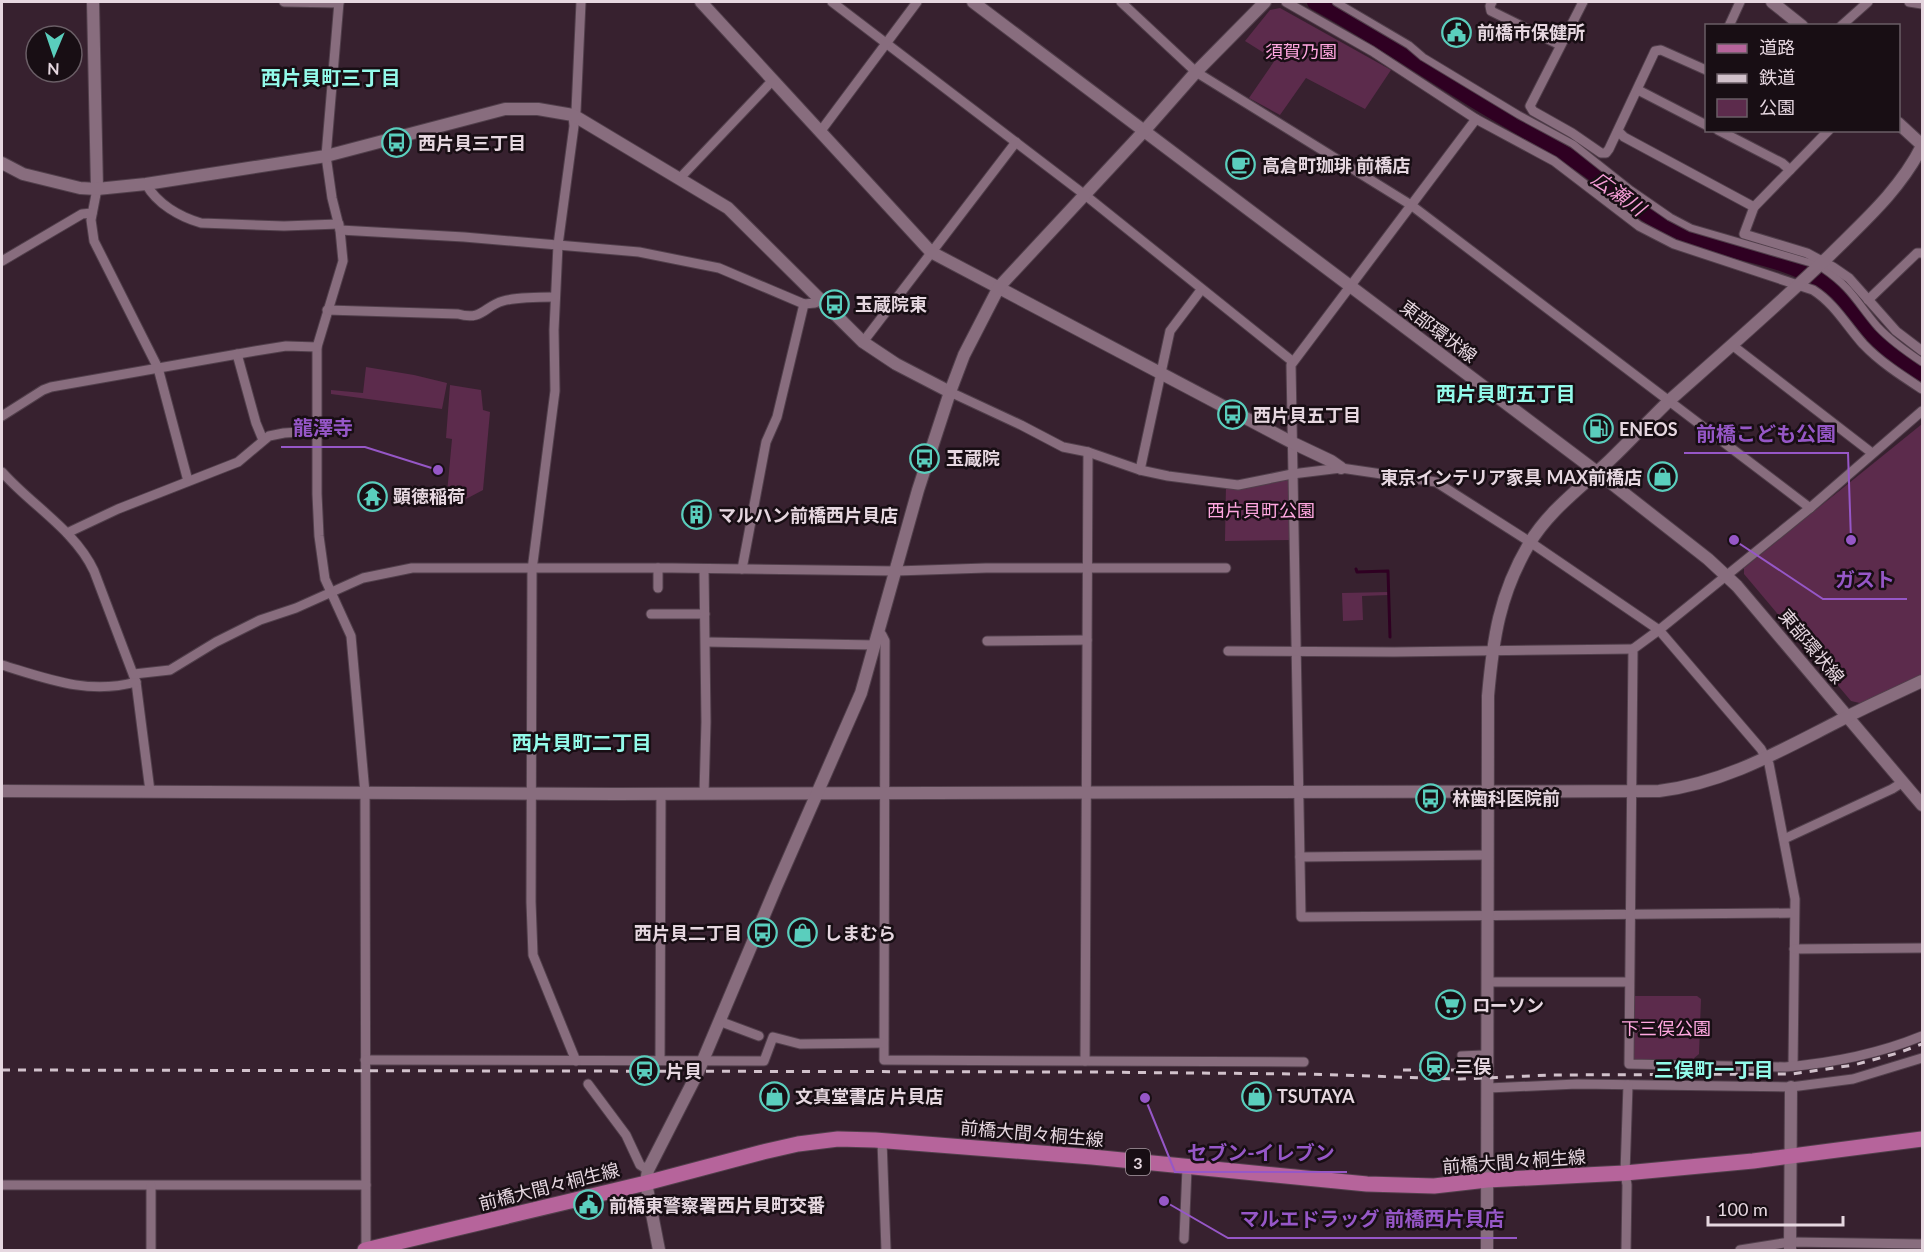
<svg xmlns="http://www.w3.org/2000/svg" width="1924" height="1252" font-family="Lato,'Noto Sans JP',sans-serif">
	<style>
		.green { fill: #5c2b4c }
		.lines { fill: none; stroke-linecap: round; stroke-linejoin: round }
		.stream { stroke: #2f0022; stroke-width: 3 }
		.river { stroke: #2f0022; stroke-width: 16 }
		.pedestrian-casing { stroke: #513f4b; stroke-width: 9 }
		.minor-casing { stroke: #513f4b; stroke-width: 11 }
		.tertiary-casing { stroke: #513f4b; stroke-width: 14 }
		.primary-casing { stroke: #513f4b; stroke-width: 17 }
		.pedestrian { stroke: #886d7e; stroke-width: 7 }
		.minor { stroke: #886d7e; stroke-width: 9 }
		.tertiary { stroke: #886d7e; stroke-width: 12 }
		.primary { stroke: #b6649b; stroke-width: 15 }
		.rail { stroke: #d1c1cb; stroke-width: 3; stroke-dasharray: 8 8; stroke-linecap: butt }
		.labels { text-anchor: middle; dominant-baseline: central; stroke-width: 5; stroke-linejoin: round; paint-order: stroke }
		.shield { fill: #180e14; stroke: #a89ba3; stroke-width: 1.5 }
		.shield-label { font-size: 16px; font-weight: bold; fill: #e6d7e0 }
		.poi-label { font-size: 18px; font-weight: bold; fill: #e6d7e0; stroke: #180e14; text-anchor: start }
		.park-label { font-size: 18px; fill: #ffa7e0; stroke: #180e14 }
		.street-label { font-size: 18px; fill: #e6d7e0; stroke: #180e14 }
		.neighbourhood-label { font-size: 20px; font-weight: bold; fill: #93faea; stroke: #180e14 }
		.water-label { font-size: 20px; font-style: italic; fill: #f59ed6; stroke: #180e14 }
		.leader { fill: none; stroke: #9657c7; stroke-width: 2 }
		.callout-dot { fill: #9657c7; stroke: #180e14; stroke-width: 2 }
		.callout-label { font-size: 20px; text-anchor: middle; font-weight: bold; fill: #9657c7; stroke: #180e14; stroke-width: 5; stroke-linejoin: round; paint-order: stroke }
	</style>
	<rect width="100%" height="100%" fill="#37212f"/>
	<g class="green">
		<polygon points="1280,8 1391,70 1365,109 1306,78 1280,115 1249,98 1275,60 1245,41 1270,10"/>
		<polygon points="366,367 414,375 447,383 442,409 331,394 331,390 363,393"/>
		<polygon points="450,385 481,390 483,410 490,412 483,490 466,499 465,503 446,504 452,439 446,438"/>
		<polygon points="1922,424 1922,677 1864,704 1851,701 1744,574 1744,568"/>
		<polygon points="1292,474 1293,540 1225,541 1226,483"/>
		<polygon points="1388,592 1389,595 1362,596 1363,620 1343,621 1342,593"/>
		<polygon points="1633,996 1697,996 1701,999 1699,1054 1693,1059 1633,1059"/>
	</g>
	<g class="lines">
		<polyline class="stream" points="1356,569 1357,572 1388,571 1390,637"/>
		<path class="river" d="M1315,2C1372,33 1425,70 1481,104C1514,124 1549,143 1582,165C1609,183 1633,207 1662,224C1711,253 1774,251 1823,282C1844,295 1857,317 1873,335C1887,350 1905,364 1922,374"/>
		<defs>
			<g id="pedestrian">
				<polyline points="1336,2 1409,45 1423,57 1519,115 1573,144 1631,190 1670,217 1691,228 1811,263"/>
				<path d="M1824,269C1852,288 1858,304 1878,327C1891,341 1907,352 1922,362"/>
				<polyline points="1461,1055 1483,1054"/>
			</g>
			<g id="minor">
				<polyline points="284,2 339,3"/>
				<polyline points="339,2 326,156 332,198 340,230 343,261 317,347 317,494 319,536 325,579 351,636 365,793 366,1250"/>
				<polyline points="832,2 1085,195 1292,361"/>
				<polyline points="1121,2 1196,72 1411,205 1810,508"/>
				<path d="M1286,2L1372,51L1476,119L1554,161L1639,226L1674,244L1813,290C1835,304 1846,325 1863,344C1880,362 1902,376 1922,389"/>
				<polyline points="1492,2 1490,6 1491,11 1560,45"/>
				<polyline points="1583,2 1530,106 1533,111 1572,133 1601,153 1606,153 1609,149 1655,51 1661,50 1706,70"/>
				<polyline points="1909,2 1922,4"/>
				<polyline points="1729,26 1740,2"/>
				<polyline points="1841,26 1868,2"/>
				<polyline points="1638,90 1706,125"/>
				<polyline points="1476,119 1291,365 1301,917 1794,913"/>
				<polyline points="1718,130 1782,163 1790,170"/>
				<polyline points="1829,130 1754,207 1744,234 1807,253 1833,267 1849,278 1896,331 1922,351"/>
				<polyline points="1618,131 1624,137 1754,207"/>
				<polyline points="820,132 917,2"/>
				<polyline points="680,178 773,80"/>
				<path d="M146,184C157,204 180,217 201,223L284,226L339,224"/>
				<polyline points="97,189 91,220 94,241 158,368 188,481"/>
				<polyline points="340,230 464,237 639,252 719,268 804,304 815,303 818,296"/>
				<polyline points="2,261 82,214 92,213"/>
				<polyline points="1868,300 1917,253 1922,253"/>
				<path d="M327,310L458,314C483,321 484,306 503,301C517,297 541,297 555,297"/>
				<polyline points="863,342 1016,142"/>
				<polyline points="1732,345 1872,453"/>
				<polyline points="237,354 256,423 263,440"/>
				<polyline points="950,392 1021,425 1063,447 1088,452 1140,470 1168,476 1238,485 1292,474 1341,468 1436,482 1530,542 1659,630 1761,749 1769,764 1795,899 1793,1066"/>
				<path d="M1922,411L1810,508L1659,630L1633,649L1629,1064L1785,1067C1833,1063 1878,1054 1922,1036"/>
				<polyline points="2,416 43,390 51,387 255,351 286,346 317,347"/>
				<polyline points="1140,470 1170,331 1201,290"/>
				<path d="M2,472C31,505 75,530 94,571L136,682L150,791"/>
				<polyline points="67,533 118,509 238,462 269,436 284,433 317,431"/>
				<polyline points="658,568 658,588"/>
				<polyline points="742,569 766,442 777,417 804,304"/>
				<polyline points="651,614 705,614"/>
				<polyline points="877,633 882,635 885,641 884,1060 1304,1062"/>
				<polyline points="987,641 1087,640"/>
				<polyline points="706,642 875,645"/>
				<polyline points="1228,651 1394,652 1633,649"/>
				<path d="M2,665C48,679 88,695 136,682"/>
				<polyline points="134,674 170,670 216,642 260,620 296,608 363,578 412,568 672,568 896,571 986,568 1226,568"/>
				<polyline points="704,794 706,722 704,569"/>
				<polyline points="1784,839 1892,789 1903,782"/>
				<polyline points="1300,857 1487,855"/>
				<polyline points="1794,949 1922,948"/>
				<polyline points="1488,982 1629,982"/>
				<polyline points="719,1021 759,1036"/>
				<polyline points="365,1060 762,1061 764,1061 773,1037 800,1044 883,1043"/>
				<polyline points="660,1060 661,794"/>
				<polyline points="576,1061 533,955 531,902 532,570 555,391 554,330 558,245 574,126 573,115 576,111 581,2"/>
				<polyline points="1085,1061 1088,452"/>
				<polyline points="588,1084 626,1135 640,1165 648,1170"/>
				<polyline points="1488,1088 1577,1084 1791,1087 1853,1079 1922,1058"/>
				<polyline points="882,1141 886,1250"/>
				<polyline points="2,1185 366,1185"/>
				<polyline points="151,1186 151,1250"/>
				<polyline points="1184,1239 1187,1168"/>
				<polyline points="1626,1250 1627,1185 1625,1173 1628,1085"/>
				<polyline points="1740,1250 1790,1242 1922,1244"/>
			</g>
			<g id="tertiary">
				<polyline points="93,2 97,189"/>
				<polyline points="701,2 931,252 1293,443 1331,461 1341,468"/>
				<polyline points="973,2 1597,472 1708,559 1737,586 1922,805"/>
				<polyline points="1772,2 1802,26"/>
				<polyline points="1898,123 1922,145"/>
				<polyline points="2,163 23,174 80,188 97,189 146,184 326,156 505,109 538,109 573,115 728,208 863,342 896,364 950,392"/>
				<path d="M2,791L616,794L1659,791C1724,783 1778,752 1835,723C1863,708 1893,695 1922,681"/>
				<polyline points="659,1250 646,1183 648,1170 698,1072 776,887 861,693 918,490 950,392 964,355 999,287 1144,131 1196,72 1265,2"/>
				<path d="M1487,1250L1488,696C1493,639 1499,595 1529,544C1549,510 1582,487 1610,460C1631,440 1650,419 1671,399C1724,352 1778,305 1829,256C1863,222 1900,190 1922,146"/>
				<polyline points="1790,1250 1791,1087"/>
			</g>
			<polyline id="primary" points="365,1250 646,1183 763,1152 798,1144 838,1139 875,1140 1092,1157 1367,1184 1434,1186 1487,1180 1625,1173 1753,1161 1922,1139"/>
		</defs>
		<use href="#pedestrian" class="pedestrian-casing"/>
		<use href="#minor" class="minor-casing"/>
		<use href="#tertiary" class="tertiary-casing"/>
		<use href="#primary" class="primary-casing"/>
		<use href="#pedestrian" class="pedestrian"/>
		<use href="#minor" class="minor"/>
		<use href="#tertiary" class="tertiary"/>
		<use href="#primary" class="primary"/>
		<g class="rail">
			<polyline points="2,1070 1086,1072 1303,1074 1461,1079 1552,1075 1792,1074 1854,1065 1898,1053 1922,1044"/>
			<polyline points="1403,1070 1475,1070"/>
		</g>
	</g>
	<defs>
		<symbol id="civic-ring" viewBox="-11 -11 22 22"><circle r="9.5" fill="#180e14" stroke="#5acebd" stroke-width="1.5"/><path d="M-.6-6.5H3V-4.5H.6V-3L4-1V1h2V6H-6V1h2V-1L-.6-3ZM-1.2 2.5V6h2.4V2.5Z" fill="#5acebd"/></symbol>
		<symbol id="bus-ring" viewBox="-11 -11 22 22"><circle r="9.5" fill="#180e14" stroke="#5acebd" stroke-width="1.5"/><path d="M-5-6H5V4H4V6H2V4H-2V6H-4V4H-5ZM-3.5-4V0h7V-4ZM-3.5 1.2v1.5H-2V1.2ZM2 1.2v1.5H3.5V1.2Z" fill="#5acebd"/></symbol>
		<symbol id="cafe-ring" viewBox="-11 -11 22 22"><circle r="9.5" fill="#180e14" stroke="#5acebd" stroke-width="1.5"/><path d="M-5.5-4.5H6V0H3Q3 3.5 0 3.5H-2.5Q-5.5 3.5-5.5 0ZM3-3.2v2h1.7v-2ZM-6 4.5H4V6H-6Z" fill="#5acebd"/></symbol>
		<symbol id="fuel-ring" viewBox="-11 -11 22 22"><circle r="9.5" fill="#180e14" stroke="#5acebd" stroke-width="1.5"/><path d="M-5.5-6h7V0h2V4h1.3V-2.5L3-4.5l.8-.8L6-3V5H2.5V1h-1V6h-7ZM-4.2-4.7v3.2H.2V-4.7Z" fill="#5acebd"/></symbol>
		<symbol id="shop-ring" viewBox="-11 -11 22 22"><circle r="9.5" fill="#180e14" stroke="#5acebd" stroke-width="1.5"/><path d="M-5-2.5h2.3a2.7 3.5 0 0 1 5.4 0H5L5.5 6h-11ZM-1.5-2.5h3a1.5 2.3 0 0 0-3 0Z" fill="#5acebd"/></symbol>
		<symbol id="temple-ring" viewBox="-11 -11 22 22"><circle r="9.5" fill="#180e14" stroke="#5acebd" stroke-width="1.5"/><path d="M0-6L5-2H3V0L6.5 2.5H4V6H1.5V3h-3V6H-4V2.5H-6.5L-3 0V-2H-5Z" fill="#5acebd"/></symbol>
		<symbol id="building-ring" viewBox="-11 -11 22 22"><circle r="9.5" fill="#180e14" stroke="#5acebd" stroke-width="1.5"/><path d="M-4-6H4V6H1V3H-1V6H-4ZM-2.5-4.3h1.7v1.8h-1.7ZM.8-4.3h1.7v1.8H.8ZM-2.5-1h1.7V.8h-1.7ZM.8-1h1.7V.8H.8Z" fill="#5acebd"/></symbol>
		<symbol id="supermarket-ring" viewBox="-11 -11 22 22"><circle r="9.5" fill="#180e14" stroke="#5acebd" stroke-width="1.5"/><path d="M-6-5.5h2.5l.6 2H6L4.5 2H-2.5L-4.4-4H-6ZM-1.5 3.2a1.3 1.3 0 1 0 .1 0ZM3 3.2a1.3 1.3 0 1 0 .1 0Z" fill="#5acebd"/></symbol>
		<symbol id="station-ring" viewBox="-11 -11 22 22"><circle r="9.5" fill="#180e14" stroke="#5acebd" stroke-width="1.5"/><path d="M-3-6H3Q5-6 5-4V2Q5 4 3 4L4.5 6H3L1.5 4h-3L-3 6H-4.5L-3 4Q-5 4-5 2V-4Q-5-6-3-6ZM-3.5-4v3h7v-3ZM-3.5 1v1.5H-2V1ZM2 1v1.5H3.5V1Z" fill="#5acebd"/></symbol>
	</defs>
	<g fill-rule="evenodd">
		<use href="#civic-ring" x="1440" y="16" width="33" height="33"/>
		<use href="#bus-ring" x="380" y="126" width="33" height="33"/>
		<use href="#cafe-ring" x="1224" y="148" width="33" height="33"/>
		<use href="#bus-ring" x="818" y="288" width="33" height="33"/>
		<use href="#bus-ring" x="1216" y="398" width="33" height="33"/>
		<use href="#fuel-ring" x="1582" y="412" width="33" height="33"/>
		<use href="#bus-ring" x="908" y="442" width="33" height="33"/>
		<use href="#shop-ring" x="1646" y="460" width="33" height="33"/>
		<use href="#temple-ring" x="356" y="480" width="33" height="33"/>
		<use href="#building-ring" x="680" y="498" width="33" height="33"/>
		<use href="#bus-ring" x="1414" y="782" width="33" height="33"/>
		<use href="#bus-ring" x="746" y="916" width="33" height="33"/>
		<use href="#shop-ring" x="786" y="916" width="33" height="33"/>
		<use href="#supermarket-ring" x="1434" y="988" width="33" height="33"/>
		<use href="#station-ring" x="1418" y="1050" width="33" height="33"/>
		<use href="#station-ring" x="628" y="1054" width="33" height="33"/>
		<use href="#shop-ring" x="758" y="1080" width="33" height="33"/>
		<use href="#shop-ring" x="1240" y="1080" width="33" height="33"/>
		<use href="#civic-ring" x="572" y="1188" width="33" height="33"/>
	</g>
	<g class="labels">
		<rect class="shield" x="1126" y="1149" width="24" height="26" rx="4.5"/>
		<g class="shield-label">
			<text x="1138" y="1162">3</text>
		</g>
		<g class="poi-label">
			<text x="1477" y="32">前橋市保健所</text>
			<text x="418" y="143">西片貝三丁目</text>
			<text x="1262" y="165">高倉町珈琲 前橋店</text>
			<text x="855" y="304">玉蔵院東</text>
			<text x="1253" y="415">西片貝五丁目</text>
			<text x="1619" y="429">ENEOS</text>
			<text x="946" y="458">玉蔵院</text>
			<text x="1642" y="477" text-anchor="end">東京インテリア家具 MAX前橋店</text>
			<text x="393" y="496">顕徳稲荷</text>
			<text x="718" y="515">マルハン前橋西片貝店</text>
			<text x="1452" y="798">林歯科医院前</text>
			<text x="742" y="933" text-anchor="end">西片貝二丁目</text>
			<text x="824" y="933">しまむら</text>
			<text x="1472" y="1005">ローソン</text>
			<text x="1455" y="1066">三俣</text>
			<text x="666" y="1071">片貝</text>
			<text x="795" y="1096">文真堂書店 片貝店</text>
			<text x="1277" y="1096">TSUTAYA</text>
			<text x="609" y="1205">前橋東警察署西片貝町交番</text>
		</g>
		<g class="park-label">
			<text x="1301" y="51">須賀乃園</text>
			<text x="1261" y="510">西片貝町公園</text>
			<text x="1666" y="1028">下三俣公園</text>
		</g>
		<g class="street-label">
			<text transform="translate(1439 331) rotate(37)">東部環状線</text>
			<text transform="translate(1812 646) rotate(50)">東部環状線</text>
			<text transform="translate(1032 1133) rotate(5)">前橋大間々桐生線</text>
			<text transform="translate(1514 1161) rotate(-4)">前橋大間々桐生線</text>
			<text transform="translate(549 1186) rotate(-14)">前橋大間々桐生線</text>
		</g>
		<g class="neighbourhood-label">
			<text x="331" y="77">西片貝町三丁目</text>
			<text x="1506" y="393">西片貝町五丁目</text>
			<text x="582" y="742">西片貝町二丁目</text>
			<text x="1714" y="1069">三俣町一丁目</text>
		</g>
		<g class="water-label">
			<text transform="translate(1619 193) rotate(36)">広瀬川</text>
		</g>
	</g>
	<path class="leader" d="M438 470L365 447H281M1851 540L1848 453H1684M1734 540L1823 599H1907M1145 1098L1175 1172H1347M1164 1201L1228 1238H1517"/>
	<g class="callout-dot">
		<circle cx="438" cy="470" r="6"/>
		<circle cx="1851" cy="540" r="6"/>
		<circle cx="1734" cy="540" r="6"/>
		<circle cx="1145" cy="1098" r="6"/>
		<circle cx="1164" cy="1201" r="6"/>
	</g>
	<g class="callout-label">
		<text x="323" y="435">龍澤寺</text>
		<text x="1766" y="441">前橋こども公園</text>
		<text x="1865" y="587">ガスト</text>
		<text x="1261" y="1160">セブン-イレブン</text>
		<text x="1372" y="1226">マルエドラッグ 前橋西片貝店</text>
	</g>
	<rect width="1924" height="1252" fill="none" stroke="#e6d7e0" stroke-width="6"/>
	<rect x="1705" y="24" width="195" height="108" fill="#180e14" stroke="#6a5e66" stroke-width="1.5"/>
	<rect x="1717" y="44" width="30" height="9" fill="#b6649b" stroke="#6a5e66" stroke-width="1.5"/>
	<text x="1759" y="54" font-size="18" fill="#e6d7e0">道路</text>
	<rect x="1717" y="74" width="30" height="9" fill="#d1c1cb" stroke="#6a5e66" stroke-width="1.5"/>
	<text x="1759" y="84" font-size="18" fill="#e6d7e0">鉄道</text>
	<rect x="1717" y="99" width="30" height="18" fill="#5c2b4c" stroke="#6a5e66" stroke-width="1.5"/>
	<text x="1759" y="114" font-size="18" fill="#e6d7e0">公園</text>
	<g transform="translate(54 54) rotate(182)"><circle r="28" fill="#180e14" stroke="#6a5e66" stroke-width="1.5"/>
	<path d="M0-4.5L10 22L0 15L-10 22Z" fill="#5acebd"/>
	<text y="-9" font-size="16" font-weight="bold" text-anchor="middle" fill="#e6d7e0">N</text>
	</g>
	<path d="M1708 1216v9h135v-9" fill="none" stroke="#e6d7e0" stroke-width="3"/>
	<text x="1717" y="1216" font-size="18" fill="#e6d7e0" stroke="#180e14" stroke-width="4.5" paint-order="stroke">100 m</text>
</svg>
